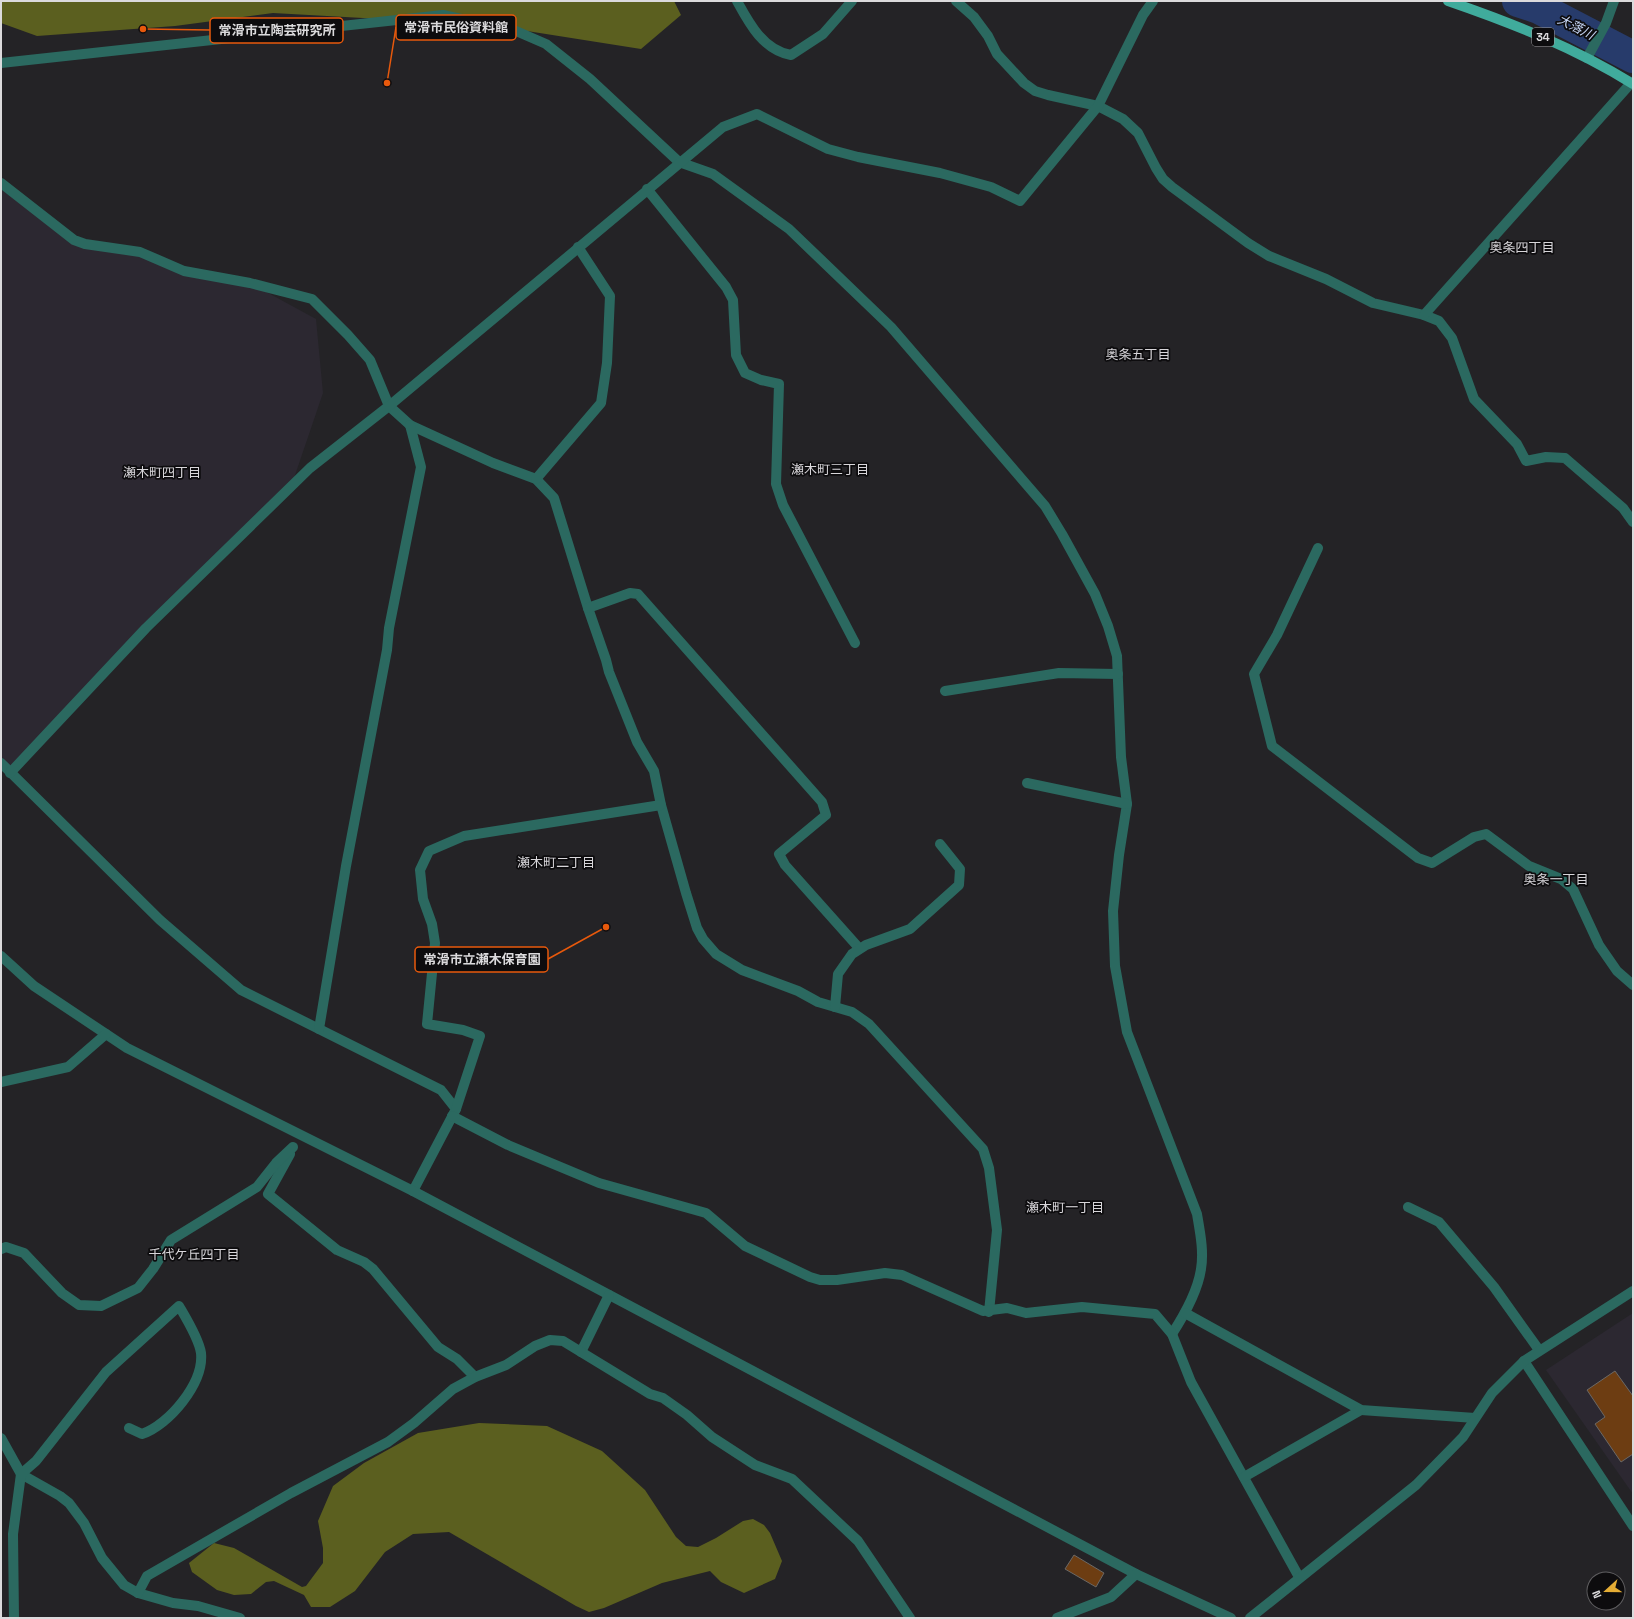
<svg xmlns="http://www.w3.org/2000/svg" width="1634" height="1619" font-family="'Space Grotesk','Noto Sans JP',sans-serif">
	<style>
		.built { fill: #2c2831 }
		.forest { fill: #5b5f1f }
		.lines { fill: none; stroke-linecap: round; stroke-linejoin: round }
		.river { stroke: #273b6b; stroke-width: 32 }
		.building { fill: #6d3d12; stroke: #6b6865 }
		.minor { stroke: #2b6960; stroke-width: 10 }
		.major { stroke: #40ab9c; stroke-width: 10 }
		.labels { text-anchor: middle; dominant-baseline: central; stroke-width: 3.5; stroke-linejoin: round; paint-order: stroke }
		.shield { fill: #0d0c0e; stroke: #9d9c9e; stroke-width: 1 }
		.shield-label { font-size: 11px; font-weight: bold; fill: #dbdadc }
		.water-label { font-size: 13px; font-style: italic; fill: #c3d2f2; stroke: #0d0c0e }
		.neighbourhood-label { font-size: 13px; fill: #d8d6da; stroke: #0d0c0e }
		.leader { fill: none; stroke: #e8590c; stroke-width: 1.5 }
		.callout-dot { fill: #e8590c; stroke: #0d0c0e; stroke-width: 1.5 }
		.callout { fill: #0d0c0e; stroke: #e8590c; stroke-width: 1.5 }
		.callout-label { font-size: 13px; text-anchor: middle; font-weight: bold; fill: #dbdadc }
	</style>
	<rect width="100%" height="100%" fill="#242326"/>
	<g class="built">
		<polygon points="1,183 74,240 140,252 184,271 250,283 316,319 323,393 291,487 10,773 1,763"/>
		<polygon points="1633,1313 1633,1494 1546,1370"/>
	</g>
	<g class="forest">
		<polygon points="1,1 674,1 681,15 641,49 489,25 273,13 175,26 37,36 1,23"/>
		<polygon points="479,1423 547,1426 602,1451 645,1490 676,1537 686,1546 698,1547 716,1538 743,1521 753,1519 764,1525 770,1533 782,1561 775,1579 744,1593 721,1582 710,1571 662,1583 604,1608 589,1612 576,1606 449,1532 413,1534 385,1552 355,1591 330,1607 311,1607 304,1595 274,1581 266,1582 251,1594 234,1595 217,1590 192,1572 189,1563 214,1543 234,1548 302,1587 306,1586 323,1563 323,1548 318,1521 333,1486 364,1463 418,1433"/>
	</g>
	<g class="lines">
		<polyline class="river" points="1518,1 1539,8 1633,57"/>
	</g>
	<g class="building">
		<polygon points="1615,1371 1633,1396 1633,1454 1621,1462 1595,1424 1605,1417 1587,1390"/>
		<polygon points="1074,1555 1104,1573 1096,1587 1065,1569"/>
	</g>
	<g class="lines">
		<g class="minor">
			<path d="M737,1C749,23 763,50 791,55L823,34L852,1"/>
			<polyline points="956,1 974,17 988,36 997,54 1024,83 1035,91 1048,95 1098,106 1123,119 1138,133 1156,168 1163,179 1172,187 1248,243 1269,256 1326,279 1373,303 1424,315 1439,321 1452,338 1474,399 1517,444 1526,461 1546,457 1565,458 1623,508 1633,522"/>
			<polyline points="1587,58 1606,23 1614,1"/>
			<path d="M1,63L443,15L516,31L546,44L590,79L679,162L713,174L789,229L891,327L1045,506L1062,534L1095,594L1108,626L1117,656L1121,757L1127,804L1119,855L1113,911L1115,966L1127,1032L1197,1214C1200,1232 1204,1251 1201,1269C1198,1290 1183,1317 1172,1334"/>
			<polyline points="1,183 74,240 85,244 140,252 184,271 250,283 312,299 348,335 370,360 389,406 410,425 493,463 536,479 554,498 588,608 606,660 609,672 637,742 654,771 661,805 686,893 697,928 703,939 716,954 742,970 798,991 818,1002 852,1012 869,1024 983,1149 989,1168 997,1230 989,1312"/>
			<polyline points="647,189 726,287 733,300 736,355 745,373 761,380 779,384 776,484 783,505 855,643"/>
			<polyline points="1424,315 1631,83"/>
			<polyline points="536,479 601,403 607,363 610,296 578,247"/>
			<polyline points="1318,548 1277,635 1254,674 1272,746 1418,858 1432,863 1474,837 1486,834 1529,866 1561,879 1573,889 1599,945 1617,971 1633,985"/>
			<polyline points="588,608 630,593 638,594 822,802 826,815 779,854 785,865 859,948"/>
			<polyline points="945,691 1059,673 1118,674"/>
			<polyline points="1,763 160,920 241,990 441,1090 456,1109 413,1191"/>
			<polyline points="10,773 146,628 310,468 389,406 723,127 757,114 828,149 858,157 940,173 991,187 1020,201 1098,106 1143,15 1153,1"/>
			<polyline points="1027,783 1127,804"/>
			<polyline points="1,956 34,986 127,1048 413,1191 1136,1574 1231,1618"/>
			<polyline points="835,1007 838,974 852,954 866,945 910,929 959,885 960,869 940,844"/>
			<polyline points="319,1029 346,866 387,650 389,628 421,467 410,425"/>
			<polyline points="1,1082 68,1067 106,1034"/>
			<polyline points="456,1109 480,1036 463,1030 427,1024 435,943 432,924 423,899 420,870 429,851 464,836 661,805"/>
			<polyline points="452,1116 508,1145 599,1183 706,1213 745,1246 810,1277 820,1280 837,1280 885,1273 902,1275 983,1311 1007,1308 1026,1313 1082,1307 1155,1314 1172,1334 1191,1382 1299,1577"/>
			<polyline points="290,1154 268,1194 337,1250 364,1262 373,1269 438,1347 457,1359 475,1377"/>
			<polyline points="1408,1207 1439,1222 1494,1287 1539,1350"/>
			<polyline points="1,1249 6,1247 24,1253 62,1293 79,1305 101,1306 138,1288 153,1269 171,1240 257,1187 276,1163 293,1147"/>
			<polyline points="1185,1313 1361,1410 1475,1418"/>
			<polyline points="581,1352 609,1295"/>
			<polyline points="1524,1361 1633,1526"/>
			<polyline points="1,1438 21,1474 60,1496 69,1503 84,1523 102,1558 124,1585 138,1593 173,1603 198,1606 240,1618"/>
			<polyline points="1244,1477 1361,1410"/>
			<polyline points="138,1593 147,1576 291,1493 388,1442 414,1423 453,1389 475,1377 506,1365 535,1346 550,1340 563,1341 650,1394 663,1398 687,1415 712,1437 755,1465 792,1479 858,1541 910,1618"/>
			<path d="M14,1618L13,1534L21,1474L36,1461L106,1372L179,1306C186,1318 199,1339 201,1353C204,1383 169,1425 142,1434L129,1428"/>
			<polyline points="1057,1618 1111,1597 1136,1574"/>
			<polyline points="1250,1618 1416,1485 1463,1437 1492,1393 1524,1361 1633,1291"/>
		</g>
		<path class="major" d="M1448,1C1512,23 1575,48 1633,84"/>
	</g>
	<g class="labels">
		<rect class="shield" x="1532" y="28" width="22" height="18" rx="3"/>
		<g class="shield-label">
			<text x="1543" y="37">34</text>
		</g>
		<g class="water-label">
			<text transform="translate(1576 27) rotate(27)">大落川</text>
		</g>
		<g class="neighbourhood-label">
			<text x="1522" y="247">奥条四丁目</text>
			<text x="1138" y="354">奥条五丁目</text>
			<text x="830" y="469">瀬木町三丁目</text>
			<text x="162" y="472">瀬木町四丁目</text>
			<text x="556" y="862">瀬木町二丁目</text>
			<text x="1556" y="879">奥条一丁目</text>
			<text x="1065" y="1207">瀬木町一丁目</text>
			<text x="194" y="1254">千代ケ丘四丁目</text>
		</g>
	</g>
	<path class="leader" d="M387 83L396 27M143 29L210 30M606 927L548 959"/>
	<g class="callout-dot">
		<circle cx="387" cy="83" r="4"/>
		<circle cx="143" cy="29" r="4"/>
		<circle cx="606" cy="927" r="4"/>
	</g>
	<g class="callout">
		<rect x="396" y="15" width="120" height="25" rx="4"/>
		<rect x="210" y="18" width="133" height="25" rx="4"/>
		<rect x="415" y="947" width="133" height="25" rx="4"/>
	</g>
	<g class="callout-label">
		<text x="456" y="32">常滑市民俗資料館</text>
		<text x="277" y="35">常滑市立陶芸研究所</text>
		<text x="482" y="964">常滑市立瀬木保育園</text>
	</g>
	<rect width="1634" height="1619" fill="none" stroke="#dbdadc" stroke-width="4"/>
	<g transform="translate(1606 1591) rotate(249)"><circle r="19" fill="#0d0c0e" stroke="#5f5e60"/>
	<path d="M0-3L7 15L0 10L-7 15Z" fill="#e5ad35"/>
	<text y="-6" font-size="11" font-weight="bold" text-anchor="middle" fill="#dbdadc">N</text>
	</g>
</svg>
